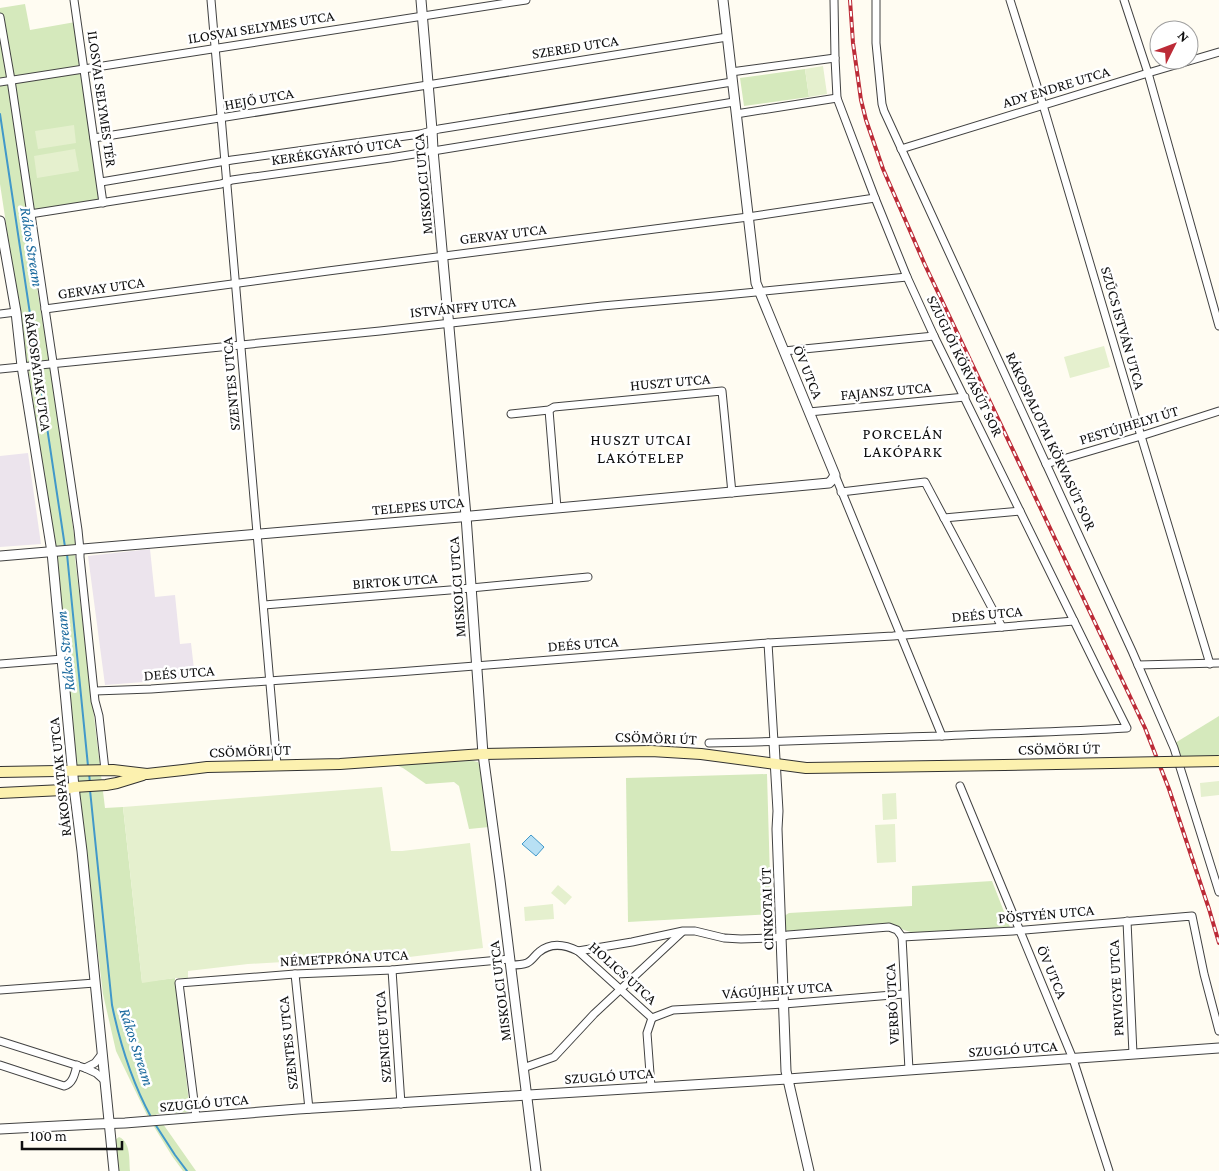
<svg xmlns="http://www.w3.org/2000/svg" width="1219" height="1171" font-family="'Crimson Pro',serif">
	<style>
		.industrial { fill: #ece4ed }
		.green { fill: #d5e9bc }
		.pitch { fill: #e5f0ce }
		.water { fill: #b8e0f4; stroke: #4198c9 }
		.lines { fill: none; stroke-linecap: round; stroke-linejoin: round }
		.stream { stroke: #4198c9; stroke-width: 2 }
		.minor-casing { stroke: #424242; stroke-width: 9 }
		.tertiary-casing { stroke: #424242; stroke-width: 11 }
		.secondary-casing { stroke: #313131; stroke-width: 12 }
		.minor { stroke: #fff; stroke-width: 7 }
		.tertiary { stroke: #fff; stroke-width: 9 }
		.secondary { stroke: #fcf1af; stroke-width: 10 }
		.rail-casing { stroke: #bc2b37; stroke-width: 4 }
		.rail { stroke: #fff; stroke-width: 2; stroke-dasharray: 5.5; stroke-linecap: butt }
		.secondary-bridge-casing { stroke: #313131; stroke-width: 12; stroke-linecap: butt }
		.secondary-bridge { stroke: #fcf1af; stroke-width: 10 }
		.labels { text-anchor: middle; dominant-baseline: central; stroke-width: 5; stroke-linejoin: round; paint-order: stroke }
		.street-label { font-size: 15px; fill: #0f0f0f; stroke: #fff }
		.water-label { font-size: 16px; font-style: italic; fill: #1b6a9e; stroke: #fff }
		.neighbourhood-label { font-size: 16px; letter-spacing: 1px; fill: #0f0f0f; stroke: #fff }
	</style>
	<rect width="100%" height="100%" fill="#fffcf2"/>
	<g class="industrial">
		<polygon points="28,453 41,544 0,547 0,456"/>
		<polygon points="150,549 155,597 175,595 180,644 191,643 195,678 105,685 88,556"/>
	</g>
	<g class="green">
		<polygon points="25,4 30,30 81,21 106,202 24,212 51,370 75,542 75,558 105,808 123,807 142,982 175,978 190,1112 156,1114 196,1171 183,1171 172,1156 148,1117 116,1051 103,994 75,761 57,559 0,184 0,8"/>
		<polygon points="805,69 809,97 744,106 740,78"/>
		<polygon points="1219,716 1219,757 1183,760 1175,743"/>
		<polygon points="473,761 478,762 480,767 489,827 469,829 459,786 454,782 426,784 403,768 398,766 398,764 401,763"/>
		<polygon points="767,774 771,914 628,922 626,778"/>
		<polygon points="992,881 1010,927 914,933 904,930 889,923 787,931 785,930 784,916 789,913 912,906 912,886"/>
		<path d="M119,1137C131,1142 129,1160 130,1171H118L115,1140Z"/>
	</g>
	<g class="pitch">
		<polygon points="823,66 827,94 809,97 805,69"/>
		<polygon points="74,125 76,143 38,149 35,131"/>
		<polygon points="75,149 79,171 37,178 34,156"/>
		<polygon points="1104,346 1110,367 1070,378 1064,357"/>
		<polygon points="1219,781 1219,795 1201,797 1200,783"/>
		<polygon points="382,787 391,851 402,851 470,843 483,948 401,958 359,962 350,958 248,964 188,971 188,978 175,978 142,983 123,807"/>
		<polygon points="896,793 897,819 883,820 882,794"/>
		<polygon points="895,824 896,862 877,863 875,825"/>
		<polygon points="558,885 572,897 565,905 551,893"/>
		<polygon points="553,904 554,919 525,921 524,907"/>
	</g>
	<polygon class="water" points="531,835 544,847 536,856 522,844"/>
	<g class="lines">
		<g class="stream">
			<polyline points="0,114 65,547"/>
			<polyline points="67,554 88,766"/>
			<polyline points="89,773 90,783"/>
			<path d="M90,790L112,1005C120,1044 132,1082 151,1117"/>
			<polyline points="155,1124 175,1155 187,1171"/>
		</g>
		<defs>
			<g id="minor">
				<polyline points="74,0 103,203"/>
				<polyline points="211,0 277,765"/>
				<polyline points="876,0 876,43 882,104 884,111 1132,651 1174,748 1219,892"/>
				<polyline points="1010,0 1043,105 1141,436 1210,664"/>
				<polyline points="1124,0 1148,73 1219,326"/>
				<polyline points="0,17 11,80 78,530 80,550 80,557 95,701 99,716 105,770"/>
				<polyline points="731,72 835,58"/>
				<polyline points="0,82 526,0"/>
				<polyline points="736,114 837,98"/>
				<path d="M94,138C305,106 516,70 727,37"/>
				<polyline points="901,149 1148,73 1219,52"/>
				<polyline points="101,182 232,160 420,134 439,129 732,82"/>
				<polyline points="30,214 221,184 232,180 390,158 734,102"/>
				<polyline points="45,309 328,271 748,217 875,198"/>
				<polyline points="0,314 16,312"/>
				<polyline points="784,351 934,336"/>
				<polyline points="0,369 380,331 602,306 715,296 907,277"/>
				<polyline points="549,410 557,508"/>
				<polyline points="809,412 965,397"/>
				<polyline points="511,414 549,410 554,407 722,391 732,493"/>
				<polyline points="1046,464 1141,436 1219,411"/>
				<polyline points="835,475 942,736"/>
				<polyline points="841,492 925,482 1002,627"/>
				<polyline points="944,518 1020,511"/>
				<polyline points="264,605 450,590 588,577"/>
				<polyline points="768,643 774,742"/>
				<polyline points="0,664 63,659"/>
				<polyline points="1138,665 1219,663"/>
				<polyline points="95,691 151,689 398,672 768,643 893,636 1074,621"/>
				<path d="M709,743C786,742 863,738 941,736C1003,733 1065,732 1127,728L1100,674L934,336L907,277L875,198L837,98L835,58L834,0"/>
				<polyline points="960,786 1073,1059 1109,1171"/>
				<polyline points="1127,921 1133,1054"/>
				<polyline points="902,937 1013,931 1192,916 1204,974 1219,1031"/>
				<polyline points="902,937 909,1070"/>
				<polyline points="578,951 632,942 683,931 695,931 724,938 741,939 774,938 788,935 889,927 897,930 902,937"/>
				<path d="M511,965C516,965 522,965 527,963C532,961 535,955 539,952C551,942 566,945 578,951L652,1018"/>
				<polyline points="392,970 401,1104"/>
				<polyline points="295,974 309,1109"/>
				<polyline points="0,990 95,983"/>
				<polyline points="652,1018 673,1010 784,1004 904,994"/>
				<polyline points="0,1041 85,1068 96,1073 105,1081"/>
				<path d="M0,1065L64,1086C73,1084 75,1073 77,1065"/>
				<polyline points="85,1068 95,1063 102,1054"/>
				<polyline points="523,1068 554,1057 594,1014 682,932"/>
				<polyline points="651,1087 647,1033 652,1018"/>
				<polyline points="196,1117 179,983 295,974 392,970 510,959"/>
			</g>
			<g id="tertiary">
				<polyline points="421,0 432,130 433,150 466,516 483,754 500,880 536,1171"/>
				<polyline points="0,221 16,312 22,366 52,552 74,787 82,851 114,1171"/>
				<polyline points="0,556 460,517 829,483 832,480 835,475 756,283 723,0"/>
				<polyline points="774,742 778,811 777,829 786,1071 809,1171"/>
				<polyline points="0,1129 96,1124 125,1123 298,1109 788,1079 909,1070 1219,1048"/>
			</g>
			<g id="secondary">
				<polyline points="0,772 113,770 147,774 183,770 207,767 340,764 483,754 651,751 701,754 806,768 1004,765"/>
				<polyline points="0,793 63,790 74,787 106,785 117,783 143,775"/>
			</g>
		</defs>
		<use href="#minor" class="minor-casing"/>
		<use href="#tertiary" class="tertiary-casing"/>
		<use href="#secondary" class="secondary-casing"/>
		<use href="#minor" class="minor"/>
		<use href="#tertiary" class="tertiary"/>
		<use href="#secondary" class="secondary"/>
		<defs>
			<polyline id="rail" points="850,0 853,43 861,100 866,120 883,169 925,265 1145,728 1169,789 1209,909 1219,943"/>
		</defs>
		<use href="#rail" class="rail-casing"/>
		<use href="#rail" class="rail"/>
		<defs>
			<polyline id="secondary-bridge" points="1004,765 1219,761"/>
		</defs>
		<use href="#secondary-bridge" class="secondary-bridge-casing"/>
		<use href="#secondary-bridge" class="secondary-bridge"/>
	</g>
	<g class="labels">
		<g class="street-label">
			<text transform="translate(261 27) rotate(-9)">ILOSVAI SELYMES UTCA</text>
			<text transform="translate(575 47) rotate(-9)">SZERED UTCA</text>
			<text transform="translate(1056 87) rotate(-17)">ADY ENDRE UTCA</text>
			<text transform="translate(102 99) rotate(82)">ILOSVAI SELYMES TÉR</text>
			<text transform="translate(259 99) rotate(-10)">HEJŐ UTCA</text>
			<text transform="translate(336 151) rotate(-8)">KERÉKGYÁRTÓ UTCA</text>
			<text transform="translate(423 184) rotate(-95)">MISKOLCI UTCA</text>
			<text transform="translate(503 234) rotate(-7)">GERVAY UTCA</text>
			<text transform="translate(101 288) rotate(-8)">GERVAY UTCA</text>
			<text transform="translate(463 307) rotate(-6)">ISTVÁNFFY UTCA</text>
			<text transform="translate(1123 328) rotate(74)">SZŰCS ISTVÁN UTCA</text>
			<text transform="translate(965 366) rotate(64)">SZUGLÓI KÖRVASÚT SOR</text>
			<text transform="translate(38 372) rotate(82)">RÁKOSPATAK UTCA</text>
			<text transform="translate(808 372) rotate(68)">ÖV UTCA</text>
			<text transform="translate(670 382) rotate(-5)">HUSZT UTCA</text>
			<text transform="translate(231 384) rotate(-95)">SZENTES UTCA</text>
			<text transform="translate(886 391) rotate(-5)">FAJANSZ UTCA</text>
			<text transform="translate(1129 425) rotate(-17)">PESTÚJHELYI ÚT</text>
			<text transform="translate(1051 441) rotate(65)">RÁKOSPALOTAI KÖRVASÚT SOR</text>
			<text transform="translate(418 506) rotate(-5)">TELEPES UTCA</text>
			<text transform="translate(395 581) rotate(-4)">BIRTOK UTCA</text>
			<text transform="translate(457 587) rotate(-94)">MISKOLCI UTCA</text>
			<text transform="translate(987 614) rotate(-5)">DEÉS UTCA</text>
			<text transform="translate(583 644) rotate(-4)">DEÉS UTCA</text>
			<text transform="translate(179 673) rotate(-4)">DEÉS UTCA</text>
			<text transform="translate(656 738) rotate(2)">CSÖMÖRI ÚT</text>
			<text transform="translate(1059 749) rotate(-1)">CSÖMÖRI ÚT</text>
			<text transform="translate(250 751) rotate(-2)">CSÖMÖRI ÚT</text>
			<text transform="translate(60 777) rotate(-96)">RÁKOSPATAK UTCA</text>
			<text transform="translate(767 909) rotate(-92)">CINKOTAI ÚT</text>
			<text transform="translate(1046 914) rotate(-5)">PÖSTYÉN UTCA</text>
			<text transform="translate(344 958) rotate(-3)">NÉMETPRÓNA UTCA</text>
			<text transform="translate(1052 972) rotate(67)">ÖV UTCA</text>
			<text transform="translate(623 973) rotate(42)">HOLICS UTCA</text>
			<text transform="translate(1116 988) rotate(-93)">PRIVIGYE UTCA</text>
			<text transform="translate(777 990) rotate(-4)">VÁGÚJHELY UTCA</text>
			<text transform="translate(500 991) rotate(-97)">MISKOLCI UTCA</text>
			<text transform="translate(892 1004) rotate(-93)">VERBÓ UTCA</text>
			<text transform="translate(383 1037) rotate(-94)">SZENICE UTCA</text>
			<text transform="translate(288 1043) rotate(-96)">SZENTES UTCA</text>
			<text transform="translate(1013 1049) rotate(-4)">SZUGLÓ UTCA</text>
			<text transform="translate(609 1076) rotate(-4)">SZUGLÓ UTCA</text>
			<text transform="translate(204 1103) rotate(-5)">SZUGLÓ UTCA</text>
		</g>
		<g class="water-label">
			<text transform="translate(32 247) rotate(81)">Rákos Stream</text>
			<text transform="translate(65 651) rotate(-96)">Rákos Stream</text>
			<text transform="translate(137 1047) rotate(72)">Rákos Stream</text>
		</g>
		<g class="neighbourhood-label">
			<text x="903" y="433">PORCELÁN<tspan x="903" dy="18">LAKÓPARK</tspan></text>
			<text x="641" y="439">HUSZT UTCAI<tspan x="641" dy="18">LAKÓTELEP</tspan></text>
		</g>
	</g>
	<g transform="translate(1174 45) rotate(48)"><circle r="24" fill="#ffffff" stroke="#9f9f9f"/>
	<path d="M0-4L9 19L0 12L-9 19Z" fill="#bc2b37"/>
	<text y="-8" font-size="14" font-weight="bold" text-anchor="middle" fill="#0f0f0f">N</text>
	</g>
	<path d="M22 1141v8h100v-8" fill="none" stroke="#0f0f0f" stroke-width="2.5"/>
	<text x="30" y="1141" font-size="15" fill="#0f0f0f" stroke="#ffffff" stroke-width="4" paint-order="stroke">100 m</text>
</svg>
